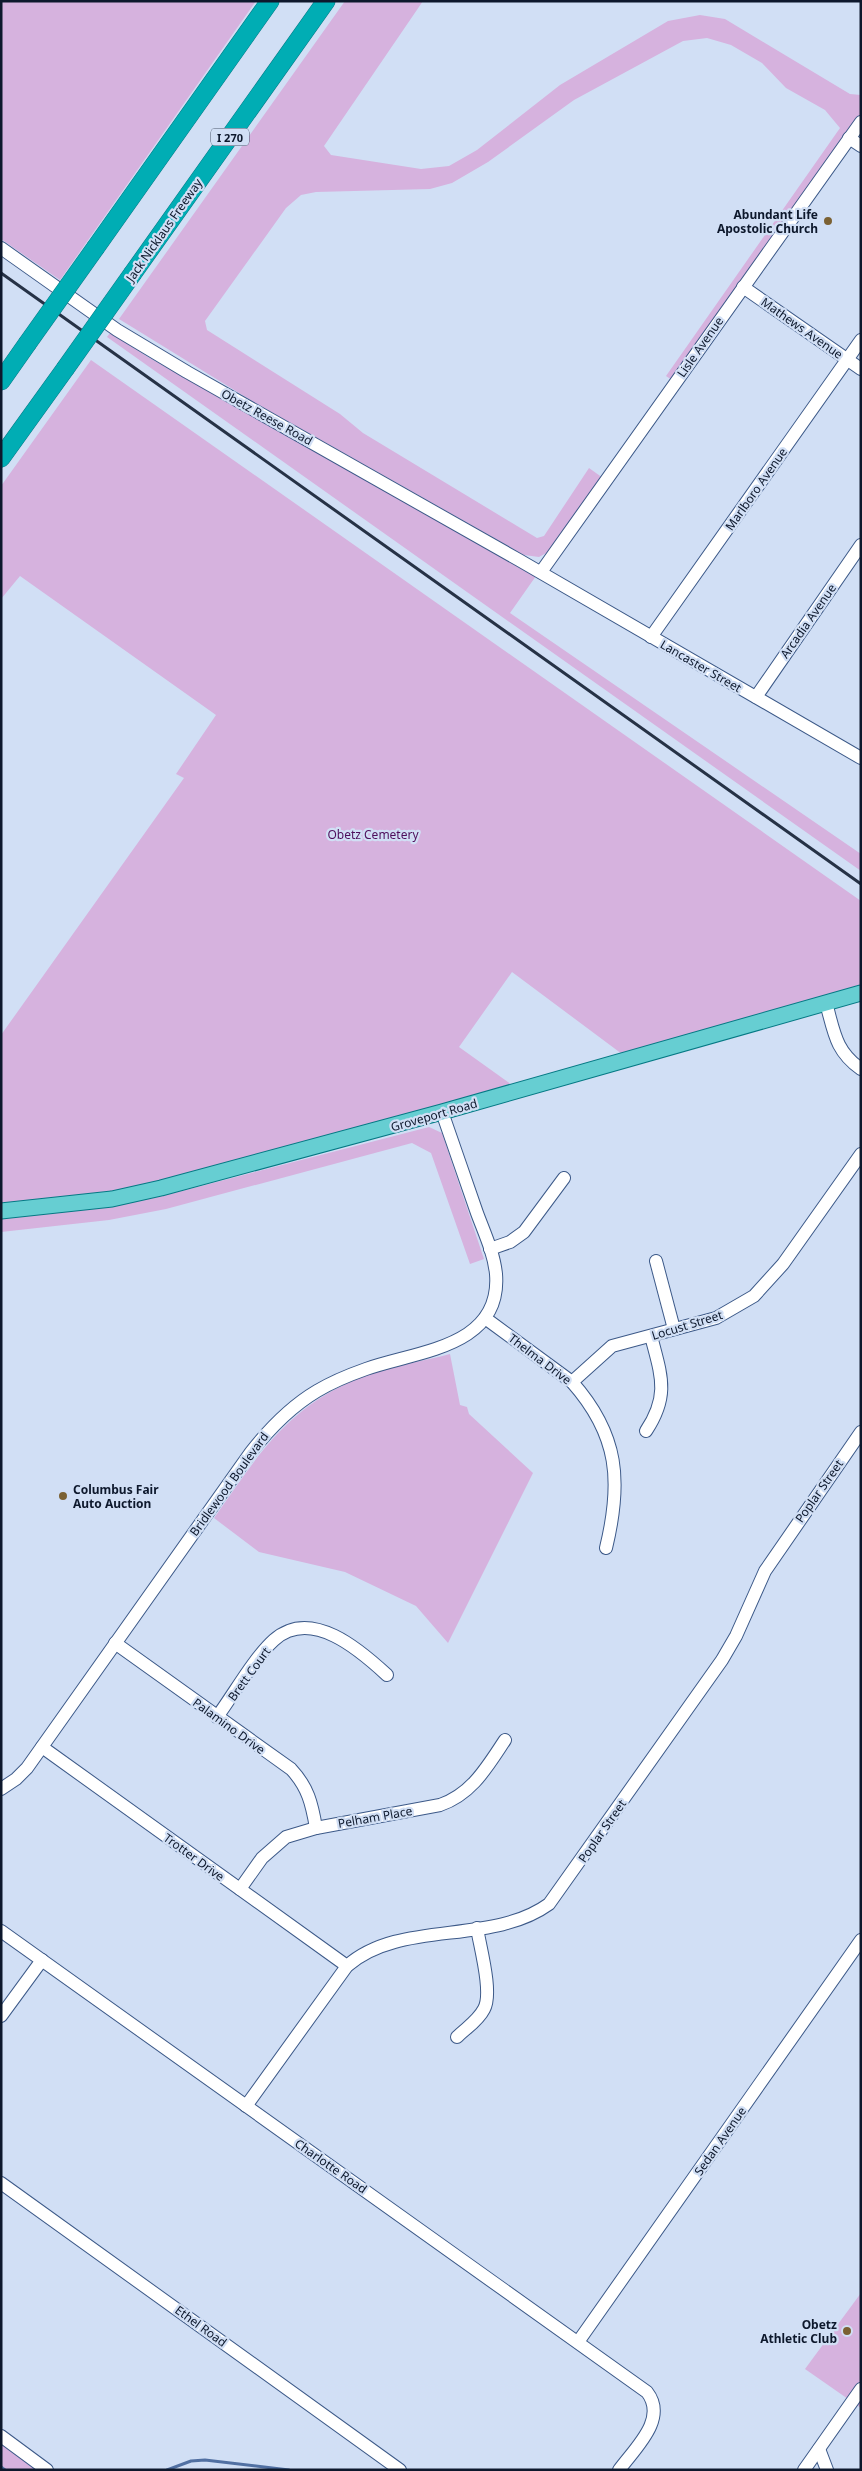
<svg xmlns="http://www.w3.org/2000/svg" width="862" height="2471" font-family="'Noto Sans',sans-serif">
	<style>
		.green { fill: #d6b2de }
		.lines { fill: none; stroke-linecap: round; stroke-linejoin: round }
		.stream { stroke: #5170a2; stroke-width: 3 }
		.minor-casing { stroke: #3c5988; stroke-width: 14 }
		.major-casing { stroke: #057984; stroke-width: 17 }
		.highway-casing { stroke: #057984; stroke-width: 19 }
		.minor { stroke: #fff; stroke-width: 12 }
		.major { stroke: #66ced2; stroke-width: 15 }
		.highway { stroke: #00adb4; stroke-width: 18 }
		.rail { stroke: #263246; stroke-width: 3 }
		.highway-bridge-casing { stroke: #057984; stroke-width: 19; stroke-linecap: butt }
		.highway-bridge { stroke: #00adb4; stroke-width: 18 }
		.poi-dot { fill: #7b6133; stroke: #d1dff5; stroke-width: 2 }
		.labels { text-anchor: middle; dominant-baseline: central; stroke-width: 4.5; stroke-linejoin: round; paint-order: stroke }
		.shield { fill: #d1dff5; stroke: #485468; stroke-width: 1 }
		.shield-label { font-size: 11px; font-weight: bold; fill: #0d182c }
		.poi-label { font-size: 12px; font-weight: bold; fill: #0d182c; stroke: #d1dff5; text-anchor: end }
		.street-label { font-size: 12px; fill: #0d182c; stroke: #d1dff5 }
		.park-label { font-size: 12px; fill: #4e0e5b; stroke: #d1dff5 }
	</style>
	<rect width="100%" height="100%" fill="#d1dff5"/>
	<g class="green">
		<polygon points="1,1 256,1 60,280 1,239"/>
		<polygon points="345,1 423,1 324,146 331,155 421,169 449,166 477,150 560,85 668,21 700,15 725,19 850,94 861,95 861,115 672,380 666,376 840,128 825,110 786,88 762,63 731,45 707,38 683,41 574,100 488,162 452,183 430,189 316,192 301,195 286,208 205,321 207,330 340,414 363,433 537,538 544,536 589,468 603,478 548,552 539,557 524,555 252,401 119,319"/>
		<polygon points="110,333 148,357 536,576 510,613 861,854 861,871 107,337"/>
		<polygon points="91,360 861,901 861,986 622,1054 512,972 459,1047 512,1085 154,1184 64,1199 1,1203 1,1035 184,778 176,774 216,715 20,576 1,599 1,486"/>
		<polygon points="429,1127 442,1133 484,1259 470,1264 431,1153 412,1143 166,1209 109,1220 1,1232 1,1218 145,1198 186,1190"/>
		<path d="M450,1354L460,1405L467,1407L469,1414L533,1473L448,1643L416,1606L345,1572L259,1552L214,1518C257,1457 285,1409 357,1379C386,1367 420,1362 450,1354Z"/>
		<polygon points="861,2293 861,2408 805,2369"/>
		<polygon points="1,2441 41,2470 1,2470"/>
	</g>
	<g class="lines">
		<g class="stream">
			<polyline points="1,2467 5,2470"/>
			<polyline points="167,2470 191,2461 205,2460 289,2470"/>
		</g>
		<defs>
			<g id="minor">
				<polyline points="849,138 861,146"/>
				<polyline points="1,248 117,330 187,372 519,560 861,758"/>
				<polyline points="743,287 861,369"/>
				<polyline points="541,572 861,122"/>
				<polyline points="651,637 861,340"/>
				<polyline points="756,697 861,545"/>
				<path d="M826,1003C834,1031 835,1051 861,1069"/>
				<polyline points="490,1249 510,1242 524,1232 564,1178"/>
				<polyline points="656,1261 674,1329"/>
				<path d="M485,1318L572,1382C619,1435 622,1482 606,1548"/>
				<polyline points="572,1382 612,1346 716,1318 754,1296 783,1264 861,1154"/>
				<path d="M646,1431C670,1395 661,1375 651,1336"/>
				<path d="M115,1643L291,1769C308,1787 312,1804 316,1828"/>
				<path d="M217,1717C234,1694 254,1658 274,1640C311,1607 360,1650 387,1675"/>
				<polyline points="42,1747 347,1966"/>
				<path d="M1,1789L16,1779L27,1768L251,1452C270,1428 290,1407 317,1391C332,1382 349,1375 366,1369C416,1351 502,1348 496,1274C494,1253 484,1232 477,1213C465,1179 454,1146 442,1112"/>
				<path d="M240,1889L262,1858L286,1837L316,1828L440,1805C472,1794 487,1767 505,1740"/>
				<path d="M1,1931L647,2392C668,2419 635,2448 619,2470"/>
				<polyline points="1,2016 42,1960"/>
				<path d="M457,2037C466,2028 478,2021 484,2009C493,1993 480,1947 477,1928"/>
				<path d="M246,2106L347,1966C400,1919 491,1946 549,1904L722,1660L736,1636L765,1571L861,1432"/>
				<polyline points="1,2183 400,2470"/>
				<polyline points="578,2342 861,1940"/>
				<polyline points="1,2436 47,2470"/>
				<polyline points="819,2449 827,2470"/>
				<polyline points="804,2470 861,2389"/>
			</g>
			<polyline id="major" points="1,1211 112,1199 161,1188 442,1112 861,993"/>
			<g id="highway">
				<polyline points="96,247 270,1"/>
				<polyline points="133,273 326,1"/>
				<polyline points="1,381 27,344"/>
				<polyline points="1,458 65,369"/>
			</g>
		</defs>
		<use href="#minor" class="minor-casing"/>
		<use href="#major" class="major-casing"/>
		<use href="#highway" class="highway-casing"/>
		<use href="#minor" class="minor"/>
		<use href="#major" class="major"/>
		<use href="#highway" class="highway"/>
		<polyline class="rail" points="1,273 861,884"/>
		<defs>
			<g id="highway-bridge">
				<polyline points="27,344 96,247"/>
				<polyline points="65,369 133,273"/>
			</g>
		</defs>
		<use href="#highway-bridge" class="highway-bridge-casing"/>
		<use href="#highway-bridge" class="highway-bridge"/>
	</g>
	<g class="poi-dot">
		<circle cx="828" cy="221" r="5"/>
		<circle cx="63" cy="1496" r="5"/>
		<circle cx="847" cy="2331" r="5"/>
	</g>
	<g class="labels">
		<rect class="shield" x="211" y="128.5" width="38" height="17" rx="4"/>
		<g class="shield-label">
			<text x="230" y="137">I 270</text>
		</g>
		<g class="poi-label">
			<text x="818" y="214">Abundant Life<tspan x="818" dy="14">Apostolic Church</tspan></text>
			<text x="73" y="1489" text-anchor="start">Columbus Fair<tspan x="73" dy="14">Auto Auction</tspan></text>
			<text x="837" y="2324">Obetz<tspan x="837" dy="14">Athletic Club</tspan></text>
		</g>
		<g class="street-label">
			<text transform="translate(164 230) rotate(-55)">Jack Nicklaus Freeway</text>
			<text transform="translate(802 328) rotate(35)">Mathews Avenue</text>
			<text transform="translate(700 347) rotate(-55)">Lisle Avenue</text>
			<text transform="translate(267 417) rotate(29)">Obetz Reese Road</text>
			<text transform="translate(756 489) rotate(-55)">Marlboro Avenue</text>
			<text transform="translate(808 621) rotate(-55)">Arcadia Avenue</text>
			<text transform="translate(701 666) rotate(30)">Lancaster Street</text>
			<text transform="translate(434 1115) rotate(-16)">Groveport Road</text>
			<text transform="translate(687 1325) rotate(-17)">Locust Street</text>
			<text transform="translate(540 1359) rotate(37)">Thelma Drive</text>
			<text transform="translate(229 1484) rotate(-54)">Bridlewood Boulevard</text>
			<text transform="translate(819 1491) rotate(-55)">Poplar Street</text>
			<text transform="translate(249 1674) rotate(-54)">Brett Court</text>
			<text transform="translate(229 1726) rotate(36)">Palamino Drive</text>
			<text transform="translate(375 1817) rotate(-10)">Pelham Place</text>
			<text transform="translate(602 1831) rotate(-55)">Poplar Street</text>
			<text transform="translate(194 1857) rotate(36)">Trotter Drive</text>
			<text transform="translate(720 2141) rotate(-55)">Sedan Avenue</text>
			<text transform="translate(331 2166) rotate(35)">Charlotte Road</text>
			<text transform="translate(201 2326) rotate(36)">Ethel Road</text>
		</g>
		<g class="park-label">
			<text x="373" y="834">Obetz Cemetery</text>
		</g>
	</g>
	<rect width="862" height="2471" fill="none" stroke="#0d182c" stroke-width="5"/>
</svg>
